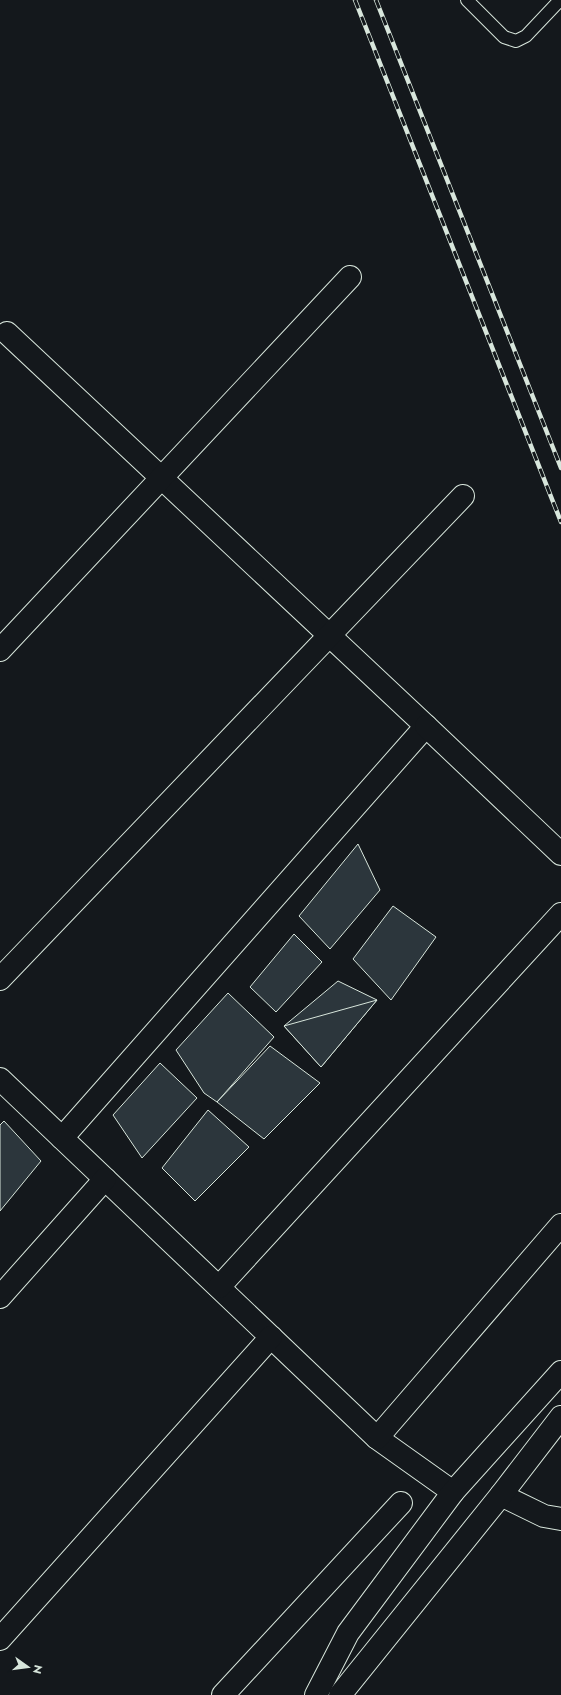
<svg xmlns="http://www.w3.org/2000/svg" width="561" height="1695" font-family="Jost,sans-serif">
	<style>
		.building { fill: #2c363c; stroke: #d8e6dc }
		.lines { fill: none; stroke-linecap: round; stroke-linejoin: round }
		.service-casing { stroke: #d8e6dc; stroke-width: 14 }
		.minor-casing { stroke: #d8e6dc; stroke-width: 24 }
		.secondary-casing { stroke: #d8e6dc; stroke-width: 24 }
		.service { stroke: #14181c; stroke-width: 12 }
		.minor { stroke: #14181c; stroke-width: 22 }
		.secondary { stroke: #14181c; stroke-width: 22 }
		.rail-casing { stroke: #d8e6dc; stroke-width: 4.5 }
		.rail { stroke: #14181c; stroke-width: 3; stroke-dasharray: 9; stroke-linecap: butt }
	</style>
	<rect width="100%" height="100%" fill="#14181c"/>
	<g class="building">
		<polygon points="358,844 380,890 330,949 299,916"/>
		<polygon points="393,906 436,937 391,1000 353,959"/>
		<polygon points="294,934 322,962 276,1012 250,987"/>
		<polygon points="338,981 377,1000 321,1067 284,1026"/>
		<polygon points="228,993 274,1037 217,1102 204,1093 176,1050"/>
		<polygon points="377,1000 321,1067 284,1026"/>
		<polygon points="270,1046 320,1083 264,1139 217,1102"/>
		<polygon points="160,1063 197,1098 142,1158 113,1115"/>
		<polygon points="208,1110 249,1147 195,1201 162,1168"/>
		<polygon points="4,1121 41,1161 0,1211 0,1125"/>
	</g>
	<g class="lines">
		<defs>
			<polyline id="service" points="467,0 504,37 516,41 526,36 560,0"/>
			<g id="minor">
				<polyline points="7,333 426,726 62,1138"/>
				<polyline points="0,650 350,277"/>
				<polyline points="426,726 561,854"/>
				<polyline points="0,979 463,496"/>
				<polyline points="0,1079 377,1438 453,1492"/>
				<polyline points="219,1287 561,914"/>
				<polyline points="0,1297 105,1179"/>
				<polyline points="377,1438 561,1225"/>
				<polyline points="501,1495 544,1516 561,1519"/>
				<polyline points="0,1639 271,1337"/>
				<polyline points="223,1695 401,1503"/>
				<polyline points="316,1695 348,1633 453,1492 561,1372"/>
			</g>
			<polyline id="secondary" points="340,1695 501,1495 561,1417"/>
		</defs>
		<use href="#service" class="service-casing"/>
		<use href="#minor" class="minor-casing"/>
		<use href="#secondary" class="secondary-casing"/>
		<use href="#service" class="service"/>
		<use href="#minor" class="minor"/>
		<use href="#secondary" class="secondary"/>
		<defs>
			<g id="rail">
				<polyline points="355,0 561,522"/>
				<polyline points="376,0 561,468"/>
			</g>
		</defs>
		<use href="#rail" class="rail-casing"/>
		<use href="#rail" class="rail"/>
	</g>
	<g transform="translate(28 1667) rotate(104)" stroke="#14181c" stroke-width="3" paint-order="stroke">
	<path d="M0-3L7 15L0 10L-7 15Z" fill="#d8e6dc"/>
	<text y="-6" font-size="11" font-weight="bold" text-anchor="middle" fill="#d8e6dc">N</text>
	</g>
</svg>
